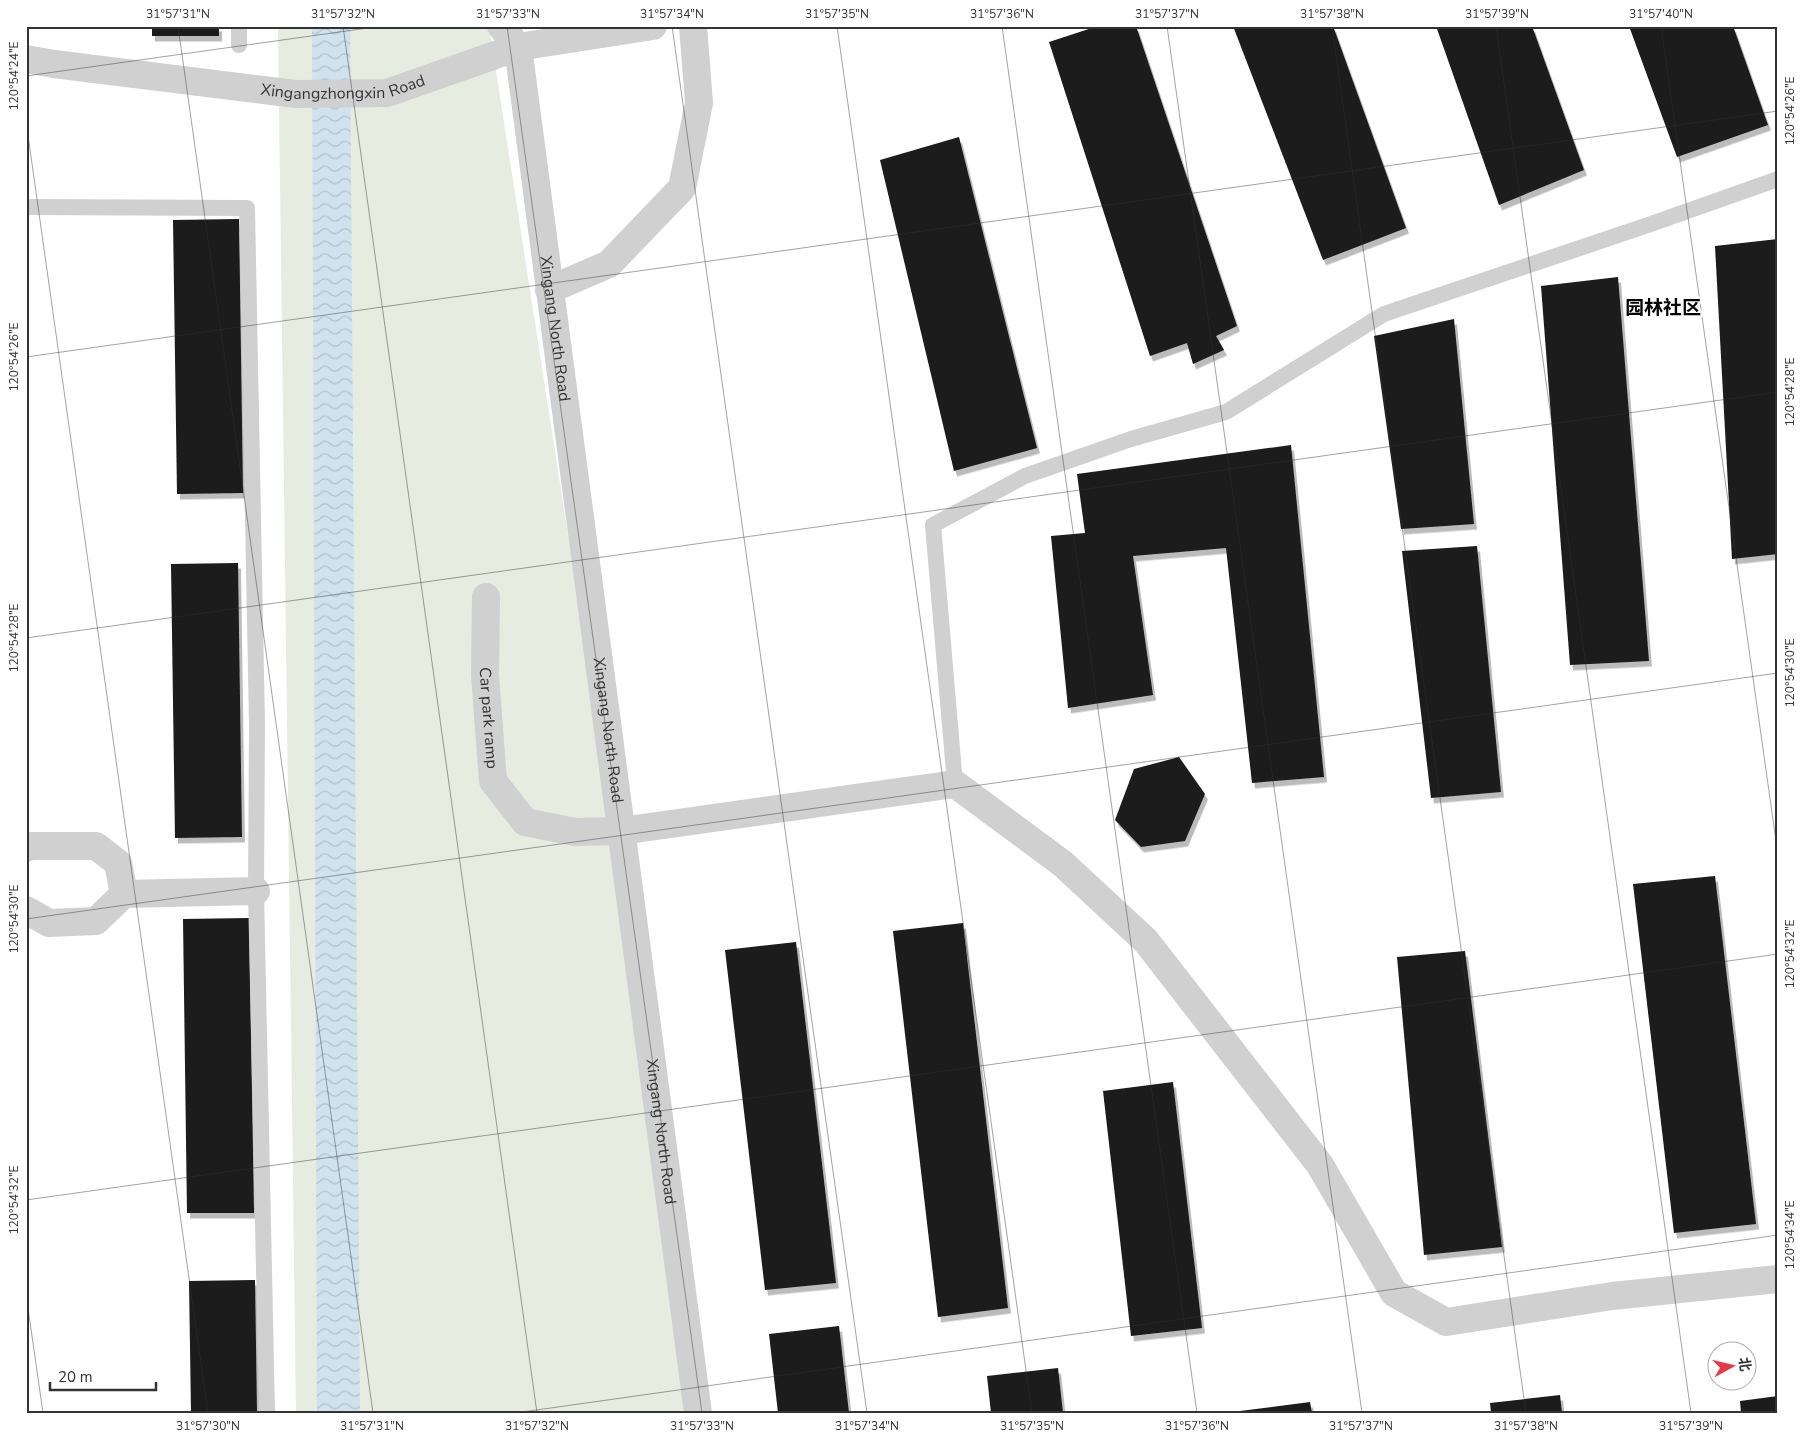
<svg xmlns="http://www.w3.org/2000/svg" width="1804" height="1439" font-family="'Nunito Sans','Noto Sans SC',sans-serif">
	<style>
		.green { fill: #e6ecdf }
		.water { fill: url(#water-waves) }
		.building { fill: #1a1a1a; filter: url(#shadow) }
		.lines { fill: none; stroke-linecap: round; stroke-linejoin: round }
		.service { stroke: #d0d0d0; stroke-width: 16 }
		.minor { stroke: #d0d0d0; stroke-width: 28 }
		.tertiary { stroke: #d0d0d0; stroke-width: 28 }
		.ticks { fill: none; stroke: #333; stroke-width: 1; stroke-opacity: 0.45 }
		.labels { text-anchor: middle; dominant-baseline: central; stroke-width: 5; stroke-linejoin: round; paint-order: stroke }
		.street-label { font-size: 16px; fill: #333; stroke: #fff }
		.quarter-label { font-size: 19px; font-weight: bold; fill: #000; stroke: #fff }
		.neatline { fill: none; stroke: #333; stroke-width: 2 }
		.ticks-label { font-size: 12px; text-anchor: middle; fill: #333 }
	</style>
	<defs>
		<pattern id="water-waves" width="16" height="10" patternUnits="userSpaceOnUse" patternTransform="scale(1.25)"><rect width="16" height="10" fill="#cfe2ee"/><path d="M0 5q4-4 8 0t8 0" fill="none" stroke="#b2c2cd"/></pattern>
		<filter id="shadow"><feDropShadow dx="3" dy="5.5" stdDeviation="0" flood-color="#0004"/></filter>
	</defs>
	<rect width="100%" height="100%" fill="#fff"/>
	<polygon class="green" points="278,26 489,26 607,786 684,1413 296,1413"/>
	<polygon class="water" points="312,26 350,26 360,1413 317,1413"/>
	<g class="building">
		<rect x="152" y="26" width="67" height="10"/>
		<polygon points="1098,26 1136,26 1237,326 1216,336 1224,350 1193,364 1187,343 1150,356 1049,42"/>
		<polygon points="1233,26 1333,26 1406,228 1323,260"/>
		<polygon points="1436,26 1532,26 1584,170 1499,205"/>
		<polygon points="1629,26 1733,26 1768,125 1677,157"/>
		<polygon points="959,137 1037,448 954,471 880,160"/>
		<polygon points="239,219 243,493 177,494 173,220"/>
		<polygon points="1778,239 1778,554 1732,559 1715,246"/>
		<polygon points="1618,277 1649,661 1570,665 1541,286"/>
		<polygon points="1454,319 1474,524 1401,529 1374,336"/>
		<polygon points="1291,445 1324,777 1252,783 1226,548 1133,556 1153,695 1068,708 1051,536 1085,533 1077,474"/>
		<polygon points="1477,546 1501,792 1431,798 1402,551"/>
		<polygon points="238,563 242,837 175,838 171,564"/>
		<polygon points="1179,757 1205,794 1185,841 1141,847 1115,820 1134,769"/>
		<polygon points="1715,876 1756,1224 1674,1233 1633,884"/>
		<polygon points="249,918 254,1213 187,1213 183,919"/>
		<polygon points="963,923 1008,1308 938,1317 893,931"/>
		<polygon points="796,942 836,1283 765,1290 725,950"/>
		<polygon points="1465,951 1502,1247 1424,1255 1397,957"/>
		<polygon points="1173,1082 1202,1328 1131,1336 1103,1091"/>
		<polygon points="255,1280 257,1413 191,1413 189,1281"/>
		<polygon points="839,1326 849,1413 778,1413 769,1334"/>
		<polygon points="1058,1368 1063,1413 991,1413 987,1376"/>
		<polygon points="1560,1395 1562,1413 1491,1413 1490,1403"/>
		<polygon points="1778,1396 1778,1413 1741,1413 1740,1401"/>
		<polygon points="1310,1402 1312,1413 1240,1413 1240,1411"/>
	</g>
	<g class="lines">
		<g class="service">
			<polyline points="239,26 239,45"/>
			<polyline points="26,207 247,208 257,725 256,891 267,1413"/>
			<polyline points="955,784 933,525 1025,476 1131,439 1226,412 1384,314 1648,225 1778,179"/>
		</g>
		<g class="minor">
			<path id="s1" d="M501,26L518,47L698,1413"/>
			<polyline points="549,290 609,264 682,188 699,103 693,26"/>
			<path id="s2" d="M486,597L485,675L493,781L525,822L575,832L621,831L955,784L1063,864L1146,941L1320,1165L1394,1293L1446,1322L1612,1296L1778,1279"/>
			<polyline points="26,848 29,846 96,846 118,863 124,894"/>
			<polyline points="26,910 49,923 96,921 124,894 256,891"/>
		</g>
		<path class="tertiary" id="s3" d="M26,59L54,64L296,94L387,93L518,47L653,26"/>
	</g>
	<path class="ticks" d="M178,26L373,1413M343,26L537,1413M507,26L702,1413M672,26L867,1413M837,26L1032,1413M1002,26L1197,1413M1167,26L1362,1413M1332,26L1526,1413M1496,26L1691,1413M1661,26L1778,855M26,76L382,26M26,121L208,1413M26,357L1778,111M26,638L1778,392M26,919L1778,673M26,1200L1778,954M26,1294L43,1413M515,1413L1778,1235"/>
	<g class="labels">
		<g class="street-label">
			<text stroke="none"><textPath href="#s3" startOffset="320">Xingangzhongxin Road</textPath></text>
			<text stroke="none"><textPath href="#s1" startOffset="311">Xingang North Road</textPath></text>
			<text stroke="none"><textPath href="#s2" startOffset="121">Car park ramp</textPath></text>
			<text stroke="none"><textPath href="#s1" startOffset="716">Xingang North Road</textPath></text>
			<text stroke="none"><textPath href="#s1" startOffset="1121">Xingang North Road</textPath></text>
		</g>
		<g class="quarter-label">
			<text x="1663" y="308">园林社区</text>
		</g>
	</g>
	<rect width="1804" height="1439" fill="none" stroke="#ffffff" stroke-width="55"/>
	<g transform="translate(1732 1366) rotate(82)"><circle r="24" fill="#ffffff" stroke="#adadad"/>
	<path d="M0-4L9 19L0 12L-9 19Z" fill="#e63946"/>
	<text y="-8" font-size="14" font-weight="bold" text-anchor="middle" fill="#333333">北</text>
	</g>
	<path d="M50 1382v8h106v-8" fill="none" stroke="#333333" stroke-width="2.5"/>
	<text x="58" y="1382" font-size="15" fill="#333333" stroke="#ffffff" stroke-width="4" paint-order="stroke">20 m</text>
	<rect x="28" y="28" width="1748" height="1384" class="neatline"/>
	<g class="ticks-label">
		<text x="178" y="18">31°57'31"N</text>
		<text x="343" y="18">31°57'32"N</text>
		<text x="508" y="18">31°57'33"N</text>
		<text x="672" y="18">31°57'34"N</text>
		<text x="837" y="18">31°57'35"N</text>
		<text x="1002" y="18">31°57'36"N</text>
		<text x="1167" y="18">31°57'37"N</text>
		<text x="1332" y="18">31°57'38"N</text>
		<text x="1497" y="18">31°57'39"N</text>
		<text x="1661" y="18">31°57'40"N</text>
		<text transform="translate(14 76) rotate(-90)" y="4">120°54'24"E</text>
		<text transform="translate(1790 111) rotate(-90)" y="4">120°54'26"E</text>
		<text transform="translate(14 357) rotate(-90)" y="4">120°54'26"E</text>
		<text transform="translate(1790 392) rotate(-90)" y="4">120°54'28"E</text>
		<text transform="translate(14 638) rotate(-90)" y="4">120°54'28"E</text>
		<text transform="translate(1790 673) rotate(-90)" y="4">120°54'30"E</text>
		<text transform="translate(14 919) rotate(-90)" y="4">120°54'30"E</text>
		<text transform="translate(1790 954) rotate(-90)" y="4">120°54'32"E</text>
		<text transform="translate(14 1200) rotate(-90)" y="4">120°54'32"E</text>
		<text transform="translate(1790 1235) rotate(-90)" y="4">120°54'34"E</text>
		<text x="208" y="1430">31°57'30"N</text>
		<text x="372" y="1430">31°57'31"N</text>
		<text x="537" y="1430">31°57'32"N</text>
		<text x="702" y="1430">31°57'33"N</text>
		<text x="867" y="1430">31°57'34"N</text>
		<text x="1032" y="1430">31°57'35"N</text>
		<text x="1197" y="1430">31°57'36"N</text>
		<text x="1361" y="1430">31°57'37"N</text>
		<text x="1526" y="1430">31°57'38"N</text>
		<text x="1691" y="1430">31°57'39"N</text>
	</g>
</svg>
